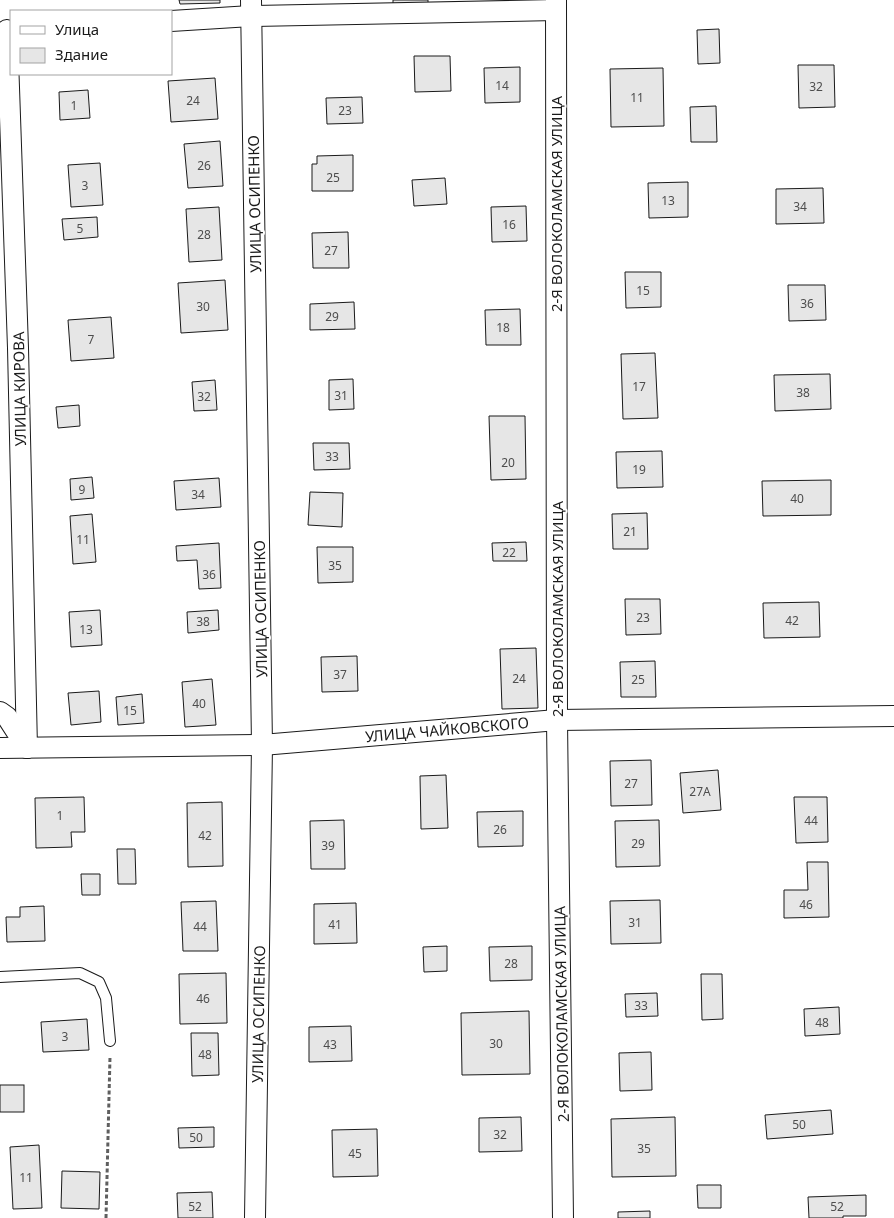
<svg xmlns="http://www.w3.org/2000/svg" width="894" height="1218" font-family="'Noto Sans',sans-serif">
	<style>
		.building { fill: #e6e6e6; stroke: #1a1a1a }
		.lines { fill: none; stroke-linecap: round; stroke-linejoin: round }
		.service-casing { stroke: #1a1a1a; stroke-width: 12 }
		.minor-casing { stroke: #1a1a1a; stroke-width: 22 }
		.path { stroke: #5f5f5f; stroke-width: 3; stroke-dasharray: 4 2.5; stroke-linecap: butt }
		.service { stroke: #fff; stroke-width: 10 }
		.minor { stroke: #fff; stroke-width: 20 }
		.labels { text-anchor: middle; dominant-baseline: central; stroke-width: 4; stroke-linejoin: round; paint-order: stroke }
		.number-label { font-size: 12px; fill: #4d4d4d }
		.street-label { font-size: 15px; fill: #1a1a1a; stroke: #fff }
	</style>
	<rect width="100%" height="100%" fill="#fff"/>
	<g class="building">
		<polygon points="179,0 220,0 220,3 180,4"/>
		<polygon points="393,0 428,0 428,5 393,6"/>
		<polygon points="719,29 720,63 698,64 697,30"/>
		<polygon points="414,56 450,56 451,91 415,92"/>
		<polygon points="798,65 834,65 835,107 799,108"/>
		<polygon points="520,67 520,102 485,103 484,68"/>
		<polygon points="663,68 664,126 611,127 610,69"/>
		<polygon points="215,78 218,119 171,122 168,81"/>
		<polygon points="88,90 90,118 60,120 59,92"/>
		<polygon points="362,97 363,123 327,124 326,98"/>
		<polygon points="716,106 717,142 691,142 690,107"/>
		<polygon points="220,141 223,186 188,188 184,144"/>
		<polygon points="353,155 353,191 312,191 312,164 317,164 317,156"/>
		<polygon points="100,163 103,205 71,207 68,165"/>
		<polygon points="445,178 447,204 414,206 412,180"/>
		<polygon points="688,182 688,217 649,218 648,183"/>
		<polygon points="823,188 824,223 776,224 776,189"/>
		<polygon points="526,206 527,241 492,242 491,207"/>
		<polygon points="219,207 222,260 189,262 186,209"/>
		<polygon points="97,217 98,237 64,240 62,219"/>
		<polygon points="348,232 349,268 313,268 312,233"/>
		<polygon points="625,272 661,272 661,307 626,308"/>
		<polygon points="225,280 228,330 181,333 178,283"/>
		<polygon points="788,285 825,285 826,320 789,321"/>
		<polygon points="354,302 355,329 310,330 310,304"/>
		<polygon points="520,309 521,345 486,345 485,310"/>
		<polygon points="111,317 114,358 71,361 68,320"/>
		<polygon points="655,353 658,418 623,419 621,354"/>
		<polygon points="830,374 831,409 775,411 774,375"/>
		<polygon points="353,379 354,409 329,410 329,380"/>
		<polygon points="215,380 217,410 194,411 192,382"/>
		<polygon points="79,405 80,426 58,428 56,407"/>
		<polygon points="489,416 525,416 526,479 491,480"/>
		<polygon points="313,443 349,443 350,469 314,470"/>
		<polygon points="662,451 663,487 617,488 616,452"/>
		<polygon points="92,477 94,498 71,500 70,479"/>
		<polygon points="219,478 221,507 176,510 174,481"/>
		<polygon points="831,480 831,515 763,516 762,481"/>
		<polygon points="310,492 343,493 342,527 308,525"/>
		<polygon points="647,513 648,549 613,549 612,514"/>
		<polygon points="92,514 96,562 73,564 70,516"/>
		<polygon points="526,542 527,561 493,561 492,543"/>
		<polygon points="219,543 221,588 199,589 197,560 177,561 176,546"/>
		<polygon points="317,547 353,547 353,582 318,583"/>
		<polygon points="625,599 660,599 661,634 626,635"/>
		<polygon points="819,602 820,637 764,638 763,603"/>
		<polygon points="100,610 102,645 71,647 69,612"/>
		<polygon points="218,610 219,630 188,633 187,612"/>
		<polygon points="536,648 538,708 502,709 500,649"/>
		<polygon points="357,656 358,691 322,692 321,657"/>
		<polygon points="655,661 656,697 621,697 620,662"/>
		<polygon points="212,679 216,725 185,727 182,682"/>
		<polygon points="99,691 101,722 71,725 68,693"/>
		<polygon points="142,694 144,723 118,725 116,697"/>
		<polygon points="651,760 652,805 611,806 610,761"/>
		<polygon points="718,770 721,810 683,813 680,773"/>
		<polygon points="446,775 448,828 421,829 420,776"/>
		<polygon points="84,797 85,832 71,832 72,847 36,848 35,798"/>
		<polygon points="794,797 827,797 828,842 796,843"/>
		<polygon points="222,802 223,866 188,867 187,803"/>
		<polygon points="523,811 523,846 478,847 477,812"/>
		<polygon points="344,820 345,869 311,869 310,821"/>
		<polygon points="659,820 660,866 616,867 615,821"/>
		<polygon points="117,849 135,849 136,884 118,884"/>
		<polygon points="807,862 828,862 829,917 784,918 784,890 808,890"/>
		<polygon points="81,874 100,874 100,895 82,895"/>
		<polygon points="660,900 661,943 611,944 610,901"/>
		<polygon points="216,901 218,951 183,951 181,902"/>
		<polygon points="356,903 357,943 314,944 314,904"/>
		<polygon points="44,906 45,941 7,942 6,917 20,917 20,907"/>
		<polygon points="447,946 447,971 424,972 423,947"/>
		<polygon points="532,946 532,980 490,981 489,947"/>
		<polygon points="226,973 227,1023 180,1024 179,974"/>
		<polygon points="701,974 722,974 723,1019 702,1020"/>
		<polygon points="657,993 658,1016 626,1017 625,994"/>
		<polygon points="839,1007 840,1034 805,1036 804,1009"/>
		<polygon points="529,1011 530,1074 462,1075 461,1013"/>
		<polygon points="87,1019 89,1050 43,1052 41,1022"/>
		<polygon points="351,1026 352,1061 309,1062 309,1027"/>
		<polygon points="191,1033 218,1033 219,1075 192,1076"/>
		<polygon points="651,1052 652,1090 620,1091 619,1053"/>
		<rect x="0" y="1085" width="24" height="27"/>
		<polygon points="831,1110 833,1134 767,1139 765,1115"/>
		<polygon points="521,1117 522,1151 479,1152 479,1118"/>
		<polygon points="675,1117 676,1176 612,1177 611,1119"/>
		<polygon points="214,1127 214,1147 179,1148 178,1128"/>
		<polygon points="377,1129 378,1176 333,1177 332,1130"/>
		<polygon points="39,1145 42,1208 13,1209 10,1147"/>
		<polygon points="62,1171 100,1172 99,1209 61,1208"/>
		<polygon points="697,1185 721,1185 721,1208 698,1208"/>
		<polygon points="212,1192 213,1218 178,1218 177,1193"/>
		<polygon points="866,1195 866,1216 843,1216 843,1218 809,1218 808,1197"/>
		<polygon points="650,1211 650,1218 618,1218 618,1212"/>
	</g>
	<g class="lines">
		<defs>
			<polyline id="service" points="0,977 80,973 99,982 106,998 110,1041"/>
			<g id="minor">
				<polyline points="251,0 262,745 255,1218"/>
				<polyline points="556,0 557,720 563,1218"/>
				<polyline points="171,21 251,16 556,10"/>
				<polyline points="7,30 18,348 27,748"/>
				<polyline points="0,712 7,717 27,748"/>
				<polyline points="0,748 262,745 557,720 894,716"/>
			</g>
		</defs>
		<use href="#service" class="service-casing"/>
		<use href="#minor" class="minor-casing"/>
		<polyline class="path" points="106,1218 110,1057"/>
		<use href="#service" class="service"/>
		<use href="#minor" class="minor"/>
	</g>
	<g class="labels">
		<g class="number-label">
			<text x="502" y="85">14</text>
			<text x="816" y="86">32</text>
			<text x="637" y="97">11</text>
			<text x="193" y="100">24</text>
			<text x="74" y="105">1</text>
			<text x="345" y="110">23</text>
			<text x="204" y="165">26</text>
			<text x="333" y="177">25</text>
			<text x="85" y="185">3</text>
			<text x="668" y="200">13</text>
			<text x="800" y="206">34</text>
			<text x="509" y="224">16</text>
			<text x="80" y="228">5</text>
			<text x="204" y="234">28</text>
			<text x="331" y="250">27</text>
			<text x="643" y="290">15</text>
			<text x="807" y="303">36</text>
			<text x="203" y="306">30</text>
			<text x="332" y="316">29</text>
			<text x="503" y="327">18</text>
			<text x="91" y="339">7</text>
			<text x="639" y="386">17</text>
			<text x="803" y="392">38</text>
			<text x="341" y="395">31</text>
			<text x="204" y="396">32</text>
			<text x="332" y="456">33</text>
			<text x="508" y="462">20</text>
			<text x="639" y="469">19</text>
			<text x="82" y="489">9</text>
			<text x="198" y="494">34</text>
			<text x="797" y="498">40</text>
			<text x="630" y="531">21</text>
			<text x="83" y="539">11</text>
			<text x="509" y="552">22</text>
			<text x="335" y="565">35</text>
			<text x="209" y="574">36</text>
			<text x="643" y="617">23</text>
			<text x="792" y="620">42</text>
			<text x="203" y="621">38</text>
			<text x="86" y="629">13</text>
			<text x="340" y="674">37</text>
			<text x="519" y="678">24</text>
			<text x="638" y="679">25</text>
			<text x="199" y="703">40</text>
			<text x="130" y="710">15</text>
			<text x="631" y="783">27</text>
			<text x="700" y="791">27А</text>
			<text x="60" y="815">1</text>
			<text x="811" y="820">44</text>
			<text x="500" y="829">26</text>
			<text x="205" y="835">42</text>
			<text x="638" y="843">29</text>
			<text x="328" y="845">39</text>
			<text x="806" y="904">46</text>
			<text x="635" y="922">31</text>
			<text x="335" y="924">41</text>
			<text x="200" y="926">44</text>
			<text x="511" y="963">28</text>
			<text x="203" y="998">46</text>
			<text x="641" y="1005">33</text>
			<text x="822" y="1022">48</text>
			<text x="65" y="1036">3</text>
			<text x="496" y="1043">30</text>
			<text x="330" y="1044">43</text>
			<text x="205" y="1054">48</text>
			<text x="799" y="1124">50</text>
			<text x="500" y="1134">32</text>
			<text x="196" y="1137">50</text>
			<text x="644" y="1148">35</text>
			<text x="355" y="1153">45</text>
			<text x="26" y="1177">11</text>
			<text x="195" y="1206">52</text>
			<text x="837" y="1206">52</text>
		</g>
		<g class="street-label">
			<text transform="translate(254 204) rotate(-91)">УЛИЦА ОСИПЕНКО</text>
			<text transform="translate(556 204) rotate(-90)">2-Я ВОЛОКОЛАМСКАЯ УЛИЦА</text>
			<text transform="translate(19 389) rotate(-91)">УЛИЦА КИРОВА</text>
			<text transform="translate(260 609) rotate(-91)">УЛИЦА ОСИПЕНКО</text>
			<text transform="translate(557 609) rotate(-90)">2-Я ВОЛОКОЛАМСКАЯ УЛИЦА</text>
			<text transform="translate(447 729) rotate(-5)">УЛИЦА ЧАЙКОВСКОГО</text>
			<text transform="translate(258 1014) rotate(-89)">УЛИЦА ОСИПЕНКО</text>
			<text transform="translate(561 1014) rotate(-91)">2-Я ВОЛОКОЛАМСКАЯ УЛИЦА</text>
		</g>
	</g>
	<rect x="10" y="10" width="162" height="65" fill="#ffffff" stroke="#a3a3a3"/>
	<rect x="20" y="26" width="25" height="8" fill="#ffffff" stroke="#a3a3a3"/>
	<text x="55" y="35" font-size="15" fill="#1a1a1a">Улица</text>
	<rect x="20" y="48" width="25" height="15" fill="#e6e6e6" stroke="#a3a3a3"/>
	<text x="55" y="60" font-size="15" fill="#1a1a1a">Здание</text>
</svg>
